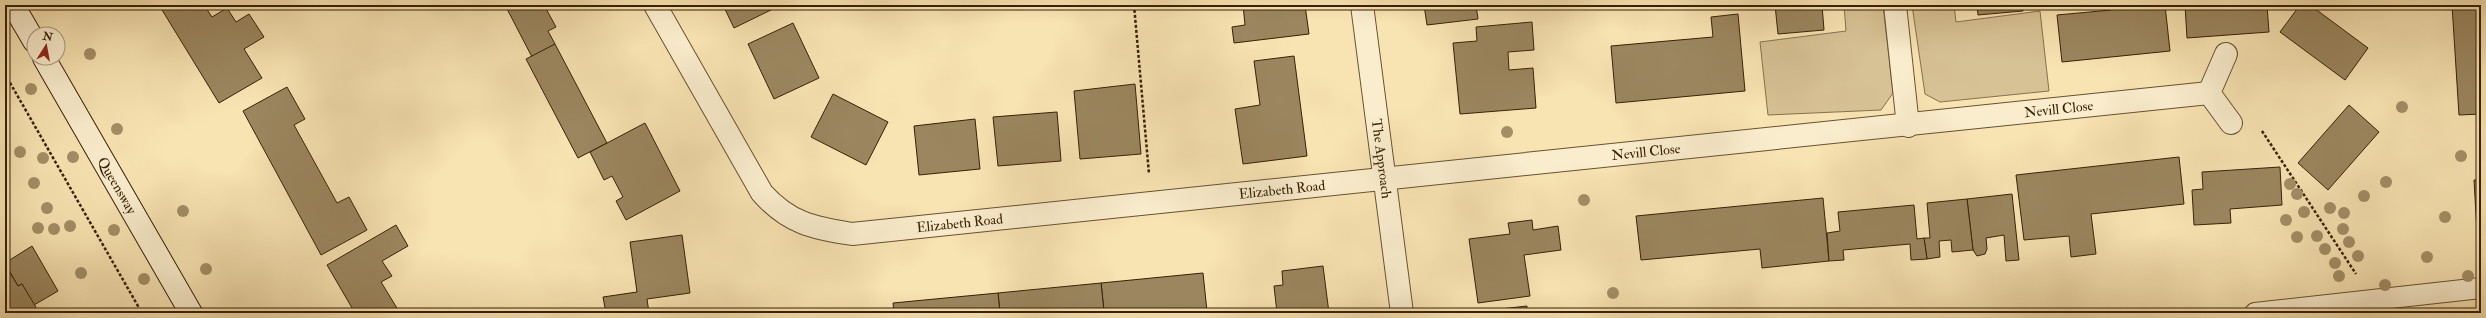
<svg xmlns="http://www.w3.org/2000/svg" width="2486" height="318" font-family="'IM FELL Double Pica',serif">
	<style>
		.green { fill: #d7c295; stroke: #87724d }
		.building { fill: #9b865f; stroke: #372105 }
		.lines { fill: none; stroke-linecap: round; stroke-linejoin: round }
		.lane-casing { stroke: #675230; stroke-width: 22 }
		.street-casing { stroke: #675230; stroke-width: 24 }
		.secondary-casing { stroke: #372105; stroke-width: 24 }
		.path { stroke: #372105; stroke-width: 2.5; stroke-dasharray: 3 2; stroke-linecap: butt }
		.lane { stroke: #faedcd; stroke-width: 20 }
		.street { stroke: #faedcd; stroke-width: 22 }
		.secondary { stroke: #faedcd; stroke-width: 22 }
		.tree { fill: #a48e67 }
		.labels { text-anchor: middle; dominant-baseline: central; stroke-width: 3.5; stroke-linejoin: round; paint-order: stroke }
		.street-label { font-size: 14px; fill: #372105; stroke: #faedcd }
	</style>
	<rect width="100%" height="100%" fill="#f8e3b2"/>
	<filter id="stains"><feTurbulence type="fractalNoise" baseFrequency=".005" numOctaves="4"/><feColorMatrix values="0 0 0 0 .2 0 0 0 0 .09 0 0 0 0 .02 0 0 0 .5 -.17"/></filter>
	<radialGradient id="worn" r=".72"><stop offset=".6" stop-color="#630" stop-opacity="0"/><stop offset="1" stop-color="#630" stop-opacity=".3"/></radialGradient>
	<g class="green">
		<polygon points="1844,5 1883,5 1893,93 1881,110 1768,115 1760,42 1846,31"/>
		<polygon points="1912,5 1954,5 1956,22 2040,11 2049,91 1940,102 1925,94"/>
	</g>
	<g class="building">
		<polygon points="159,5 204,5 212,17 227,8 236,22 249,14 264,37 244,49 262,78 219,103"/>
		<polygon points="505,5 544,5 556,27 548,31 555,44 532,57"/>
		<polygon points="723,5 774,5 775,8 734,28"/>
		<polygon points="1243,5 1305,5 1309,34 1234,43 1232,27 1245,25"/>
		<polygon points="1424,5 1476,5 1478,19 1427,25"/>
		<polygon points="1775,5 1822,5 1824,30 1778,34"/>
		<polygon points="1977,5 2023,5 2023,11 1978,15"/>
		<polygon points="2111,5 2165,5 2170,51 2062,62 2057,15 2111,10"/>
		<polygon points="2185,5 2267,5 2269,32 2187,38"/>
		<polygon points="2300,5 2310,5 2368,48 2345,80 2280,32"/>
		<polygon points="2452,5 2481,5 2481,114 2459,115"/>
		<polygon points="1738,14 1745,91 1616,103 1611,46 1713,37 1711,17"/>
		<polygon points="1532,22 1534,50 1508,52 1509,70 1533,68 1536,108 1460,114 1453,43 1477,41 1476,27"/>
		<polygon points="793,23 819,78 774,99 748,44"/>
		<polygon points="555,44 607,143 578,158 526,59"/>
		<polygon points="1294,56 1307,156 1243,164 1235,109 1260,105 1254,61"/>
		<polygon points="1135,84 1141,154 1080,159 1074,91"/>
		<polygon points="287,87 305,119 294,125 337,203 349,197 367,230 321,255 243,111"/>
		<polygon points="833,94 888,122 866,165 811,137"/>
		<polygon points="2349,105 2379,132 2328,190 2298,163"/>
		<polygon points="1057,112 1061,161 998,166 993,117"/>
		<polygon points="975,119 980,169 919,175 914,126"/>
		<polygon points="645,123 680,191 626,220 616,201 623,197 612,176 604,180 590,152"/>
		<polygon points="2179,157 2184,204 2091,214 2096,254 2071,257 2069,236 2024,240 2016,175"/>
		<polygon points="2280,167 2282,205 2230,209 2231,223 2194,225 2192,190 2203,189 2202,172"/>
		<polygon points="2474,180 2481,180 2481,267 2479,267"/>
		<polygon points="2012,194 2019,260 2006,261 2004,235 1986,238 1987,249 1985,254 1977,256 1973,250 1967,199"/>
		<polygon points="1823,198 1829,261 1762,268 1760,249 1641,260 1636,216"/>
		<polygon points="1967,199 1973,250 1952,252 1951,240 1939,241 1940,257 1927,259 1924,238 1930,238 1927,203"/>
		<polygon points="1914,205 1917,239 1924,238 1927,259 1911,260 1910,244 1843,250 1844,260 1829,261 1827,233 1840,231 1838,212"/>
		<polygon points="1532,220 1533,230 1558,226 1561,250 1524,255 1530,296 1478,303 1469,239 1510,234 1508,223"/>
		<polygon points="396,225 408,246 382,261 392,276 381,282 400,313 355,313 327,265"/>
		<polygon points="682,235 690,293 647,299 649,313 606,313 603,297 637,292 630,242"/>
		<polygon points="32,246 58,291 34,305 22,284 18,286 5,263"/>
		<polygon points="1323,266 1329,313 1277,313 1274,286 1283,285 1282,271"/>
		<polygon points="7,268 18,286 22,284 37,309 30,313 9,313 5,305 5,269"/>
		<polygon points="1203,273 1207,311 1181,313 1122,313 1122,310 1104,311 1101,283"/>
		<polygon points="1101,283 1104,311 1000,313 998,293"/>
		<polygon points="998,293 1000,313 894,313 893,303"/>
		<polygon points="5,305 9,313 5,313"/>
		<polygon points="1527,306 1527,313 1475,313 1475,312"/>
	</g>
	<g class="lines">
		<defs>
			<polyline id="lane" points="2255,313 2481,288"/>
			<g id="street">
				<path id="s1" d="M655,5L762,193C789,223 813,228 852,234L2209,93"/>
				<path id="s2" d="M1362,5L1402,313"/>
				<polyline points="1895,5 1908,126"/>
				<polyline points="2226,54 2209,93 2231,123"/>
			</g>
			<g id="secondary">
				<polyline points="13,5 34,41"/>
				<path id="s3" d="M44,58L191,313"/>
			</g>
		</defs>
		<use href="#lane" class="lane-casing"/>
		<use href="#street" class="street-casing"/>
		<use href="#secondary" class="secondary-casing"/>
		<g class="path">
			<polyline points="1134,5 1149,174"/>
			<polyline points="5,74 142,313"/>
			<polyline points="2262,131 2356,274"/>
		</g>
		<use href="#lane" class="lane"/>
		<use href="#street" class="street"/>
		<use href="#secondary" class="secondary"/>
	</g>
	<g class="tree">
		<circle cx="90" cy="54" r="6"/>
		<circle cx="31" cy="89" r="6"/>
		<circle cx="2402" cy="107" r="6"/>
		<circle cx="117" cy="129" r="6"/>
		<circle cx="1507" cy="132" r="6"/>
		<circle cx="20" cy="152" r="6"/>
		<circle cx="2461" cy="156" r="6"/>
		<circle cx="73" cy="157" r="6"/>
		<circle cx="43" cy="158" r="6"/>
		<circle cx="2386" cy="182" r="6"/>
		<circle cx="34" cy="183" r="6"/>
		<circle cx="2290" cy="184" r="6"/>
		<circle cx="2297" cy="194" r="6"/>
		<circle cx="2364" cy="196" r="6"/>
		<circle cx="1584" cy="200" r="6"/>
		<circle cx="47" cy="208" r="6"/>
		<circle cx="2330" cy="208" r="6"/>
		<circle cx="183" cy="211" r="6"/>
		<circle cx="2304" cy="212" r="6"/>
		<circle cx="2344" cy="213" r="6"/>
		<circle cx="2445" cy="217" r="6"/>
		<circle cx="2286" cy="220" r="6"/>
		<circle cx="70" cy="226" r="6"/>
		<circle cx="38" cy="228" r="6"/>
		<circle cx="54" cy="229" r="6"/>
		<circle cx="2343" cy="229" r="6"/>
		<circle cx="114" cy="230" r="6"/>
		<circle cx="2317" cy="236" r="6"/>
		<circle cx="2297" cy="237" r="6"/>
		<circle cx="2349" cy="242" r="6"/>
		<circle cx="2325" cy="249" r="6"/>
		<circle cx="2358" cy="256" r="6"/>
		<circle cx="2427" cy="257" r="6"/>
		<circle cx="2335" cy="263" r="6"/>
		<circle cx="206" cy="269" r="6"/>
		<circle cx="81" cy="273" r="6"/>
		<circle cx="2339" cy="276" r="6"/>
		<circle cx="2468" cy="276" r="6"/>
		<circle cx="144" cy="279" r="6"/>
		<circle cx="2385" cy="285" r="6"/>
		<circle cx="1613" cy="293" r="6"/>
	</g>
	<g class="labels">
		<g class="street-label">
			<text stroke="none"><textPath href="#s1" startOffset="1531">Nevill Close</textPath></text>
			<text stroke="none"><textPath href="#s1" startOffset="1116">Nevill Close</textPath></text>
			<text stroke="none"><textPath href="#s2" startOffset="155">The Approach</textPath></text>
			<text stroke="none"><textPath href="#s3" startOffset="147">Queensway</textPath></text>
			<text stroke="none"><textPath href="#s1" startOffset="750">Elizabeth Road</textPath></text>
			<text stroke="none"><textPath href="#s1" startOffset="426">Elizabeth Road</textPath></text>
		</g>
	</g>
	<rect width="2486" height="318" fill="none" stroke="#f8e3b2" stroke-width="20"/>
	<rect x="6" y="6" width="2474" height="306" fill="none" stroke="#372105" stroke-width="2"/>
	<rect x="10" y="10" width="2466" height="298" fill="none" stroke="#372105"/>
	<g transform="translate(46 46) rotate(11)"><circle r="19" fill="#faedcd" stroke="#ac9b7d"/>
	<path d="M0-3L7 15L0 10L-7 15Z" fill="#8f2418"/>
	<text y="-6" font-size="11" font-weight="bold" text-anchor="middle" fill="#372105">N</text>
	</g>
	<rect width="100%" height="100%" filter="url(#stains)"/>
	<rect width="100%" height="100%" fill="url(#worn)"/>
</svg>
